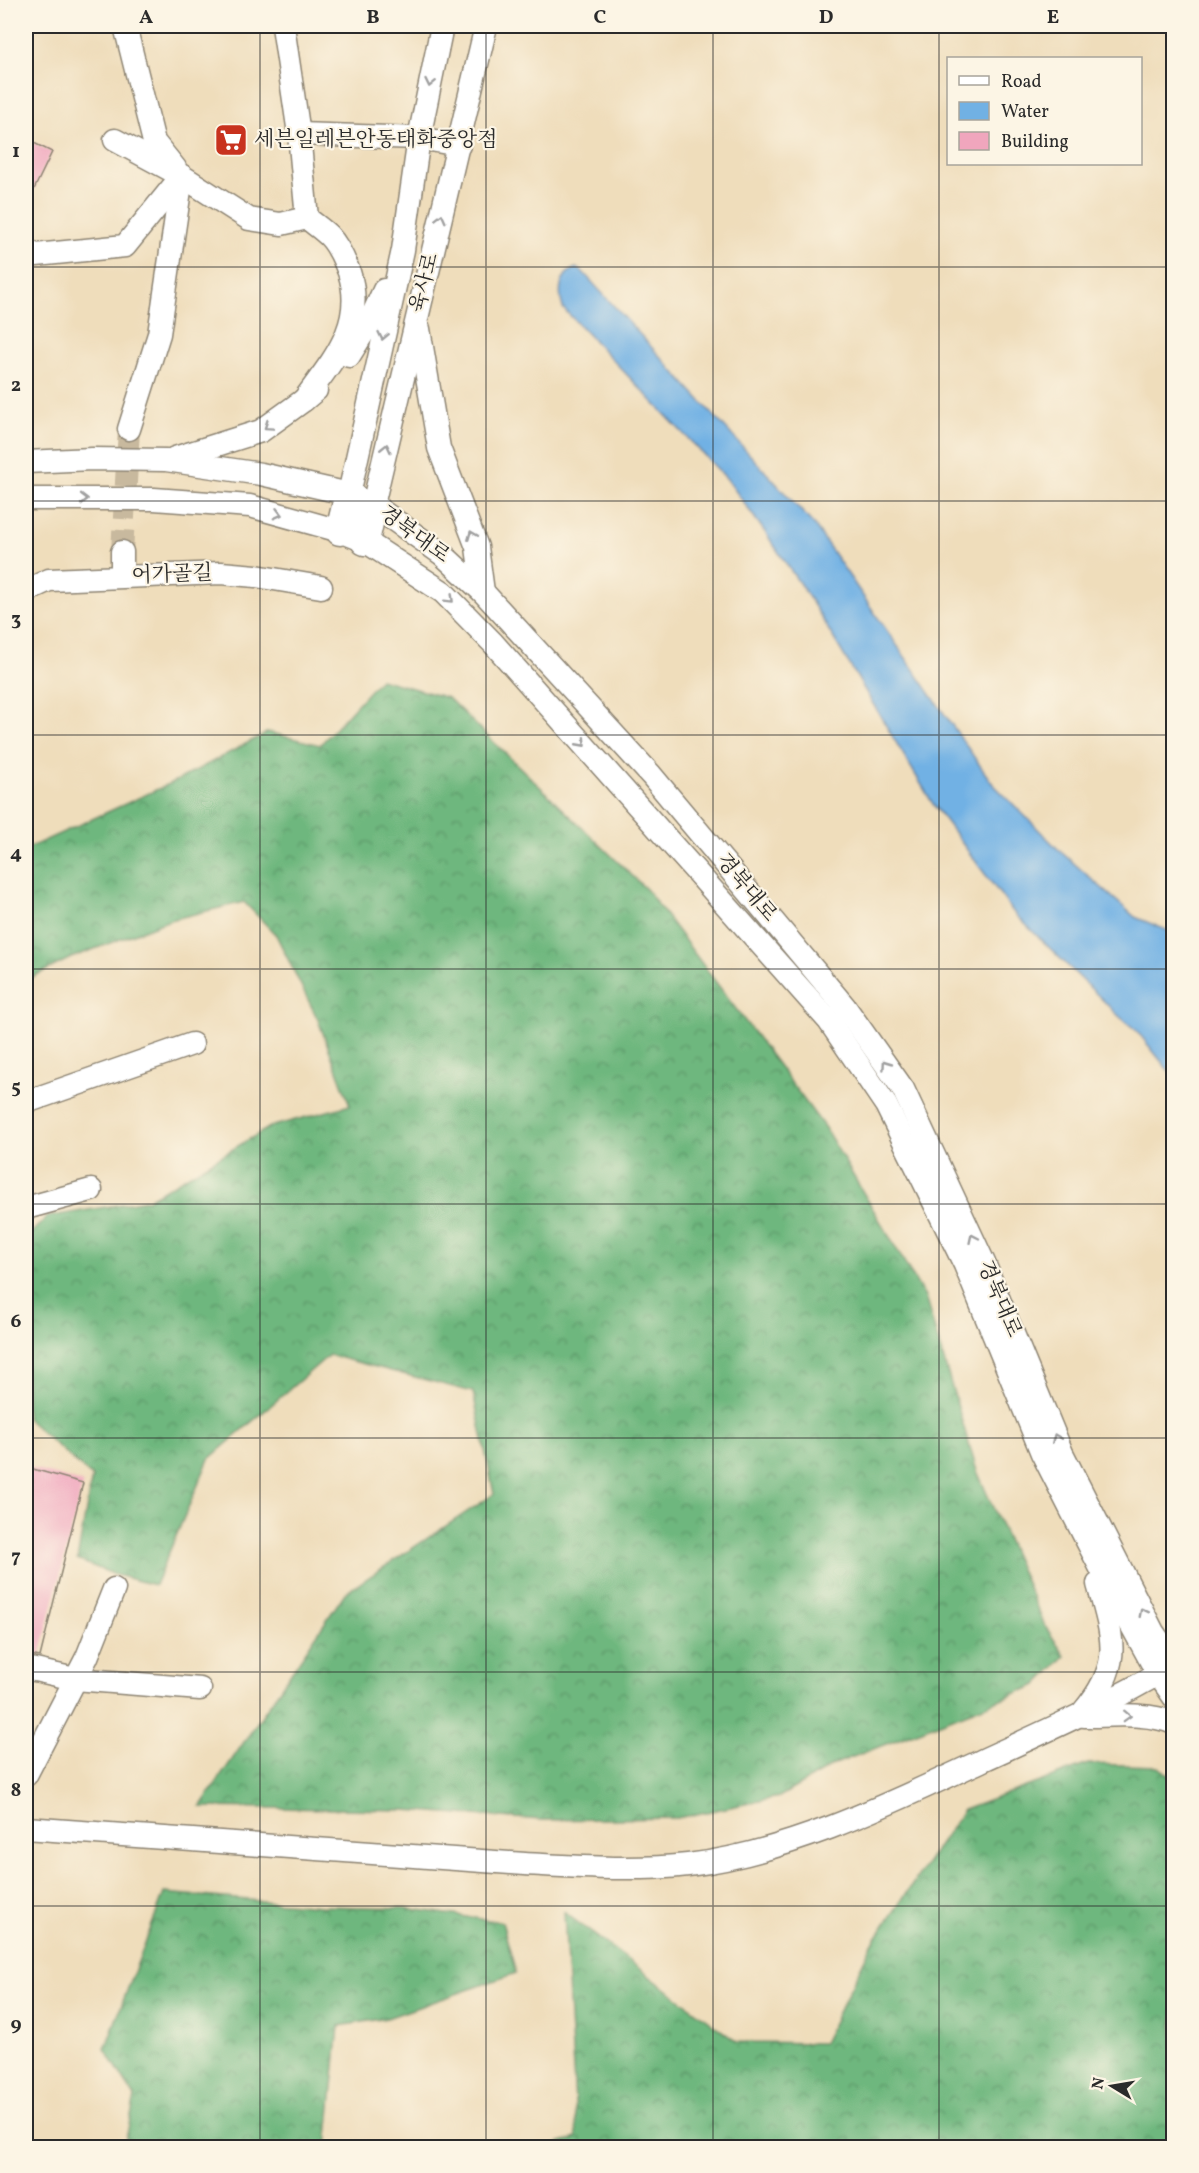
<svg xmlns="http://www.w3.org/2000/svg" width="1199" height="2173" font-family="Vollkorn,'Noto Serif KR',serif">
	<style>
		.forest { fill: url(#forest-crowns); stroke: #4c7154; stroke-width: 1.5 }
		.water { fill: #71b1e4; stroke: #4e6e88; stroke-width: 1.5 }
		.building { fill: #f0a6bd }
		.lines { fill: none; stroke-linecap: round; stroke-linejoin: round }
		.minor-tunnel { stroke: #c8b99e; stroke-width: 22; stroke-dasharray: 22 11; stroke-linecap: butt }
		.minor-casing { stroke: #8d8473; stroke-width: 25 }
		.major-casing { stroke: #8d8473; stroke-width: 31 }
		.minor { stroke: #fff; stroke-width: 22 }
		.major { stroke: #fff; stroke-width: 28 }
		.oneway { stroke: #a0a0a0 }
		.grid { fill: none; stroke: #2b2b2b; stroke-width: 1.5; stroke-opacity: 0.55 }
		.labels { text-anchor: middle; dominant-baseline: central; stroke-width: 4.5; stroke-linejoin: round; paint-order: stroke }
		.poi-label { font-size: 21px; fill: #2b2b2b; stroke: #fcf5e5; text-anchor: start }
		.street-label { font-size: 21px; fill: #2b2b2b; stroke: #fcf5e5 }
		.neatline { fill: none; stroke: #2b2b2b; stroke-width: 2 }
		.grid-label { font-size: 20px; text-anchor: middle; font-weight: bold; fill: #2b2b2b }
	</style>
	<defs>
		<pattern id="forest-crowns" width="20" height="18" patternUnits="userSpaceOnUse" patternTransform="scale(1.5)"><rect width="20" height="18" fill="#6eb77e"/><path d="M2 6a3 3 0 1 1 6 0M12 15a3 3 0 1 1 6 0" fill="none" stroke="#5b9567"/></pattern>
	</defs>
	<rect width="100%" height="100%" fill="#fcf5e5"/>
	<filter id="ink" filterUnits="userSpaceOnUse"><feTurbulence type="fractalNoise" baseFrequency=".0167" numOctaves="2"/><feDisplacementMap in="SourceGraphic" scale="12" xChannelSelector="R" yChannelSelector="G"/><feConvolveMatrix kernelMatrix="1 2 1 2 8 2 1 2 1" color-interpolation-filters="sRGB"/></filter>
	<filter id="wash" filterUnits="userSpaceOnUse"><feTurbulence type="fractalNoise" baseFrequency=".008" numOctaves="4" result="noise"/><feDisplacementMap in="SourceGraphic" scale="24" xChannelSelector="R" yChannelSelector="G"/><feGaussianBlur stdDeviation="1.35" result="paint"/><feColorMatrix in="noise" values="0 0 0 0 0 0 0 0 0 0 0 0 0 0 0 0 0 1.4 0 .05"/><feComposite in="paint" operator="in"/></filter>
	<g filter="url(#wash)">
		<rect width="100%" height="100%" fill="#efddbb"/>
		<g class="forest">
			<polygon points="380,679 448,698 647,890 825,1128 925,1297 977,1471 1045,1626 1065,1656 1037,1685 835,1764 779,1797 677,1818 542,1820 405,1810 200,1807 345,1593 494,1494 473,1392 329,1355 209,1459 155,1585 116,1575 77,1560 92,1477 26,1418 26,1238 47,1217 147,1200 270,1127 350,1105 318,1020 276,935 244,902 170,920 71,958 26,980 26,849 178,780 268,732 320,745"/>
			<polygon points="1088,1764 1159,1766 1173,1780 1173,2147 549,2147 577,2138 564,1912 737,2042 823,2043 872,1944 963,1810"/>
			<polygon points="164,1893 321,1906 405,1908 502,1922 516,1973 387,2018 339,2026 327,2147 124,2147 135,2097 105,2049"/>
		</g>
		<path class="water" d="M576,268L582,271L814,525L992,783L1061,852L1135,917L1171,932L1173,931V1076L1137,1031L1120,1017L1014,913L933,804L812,602L765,532L727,479L563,308C558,293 559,274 576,268Z"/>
		<g id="blocks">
			<g class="building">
				<polygon points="26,139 52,152 26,206"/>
				<polygon points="26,1467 83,1483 40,1657 26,1654"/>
			</g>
		</g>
	</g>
	<g filter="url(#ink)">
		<use href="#blocks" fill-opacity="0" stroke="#8d8473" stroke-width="1.5"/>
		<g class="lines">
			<polyline class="minor-tunnel" points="122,552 129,429"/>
			<defs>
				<g id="minor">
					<polyline points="125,26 154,142 175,168"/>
					<path d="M283,26L299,134L307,218C314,224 322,229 329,236C338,245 344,259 349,272C366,324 333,360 304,400"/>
					<polyline points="299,134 419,138 459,145"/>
					<polyline points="115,140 182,176 249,219 281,224 307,218"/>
					<polyline points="26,250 36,255 125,246 181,177"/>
					<polyline points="419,329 439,448 477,547 483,592"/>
					<polyline points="349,356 367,327 384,290"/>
					<polyline points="129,429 159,334 182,176"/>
					<polyline points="175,458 261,431 304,400 316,390"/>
					<polyline points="26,462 92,459 166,460 261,474 349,494 373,505 442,554 483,592 651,775 845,1007 903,1089 984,1263 1062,1453 1153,1632 1174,1662"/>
					<polyline points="349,494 403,250 419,138 442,26"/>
					<polyline points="26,499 154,499 250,506 340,531 365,541 443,592 493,643 829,1021 886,1105 965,1265 1042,1453 1111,1588 1158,1674 1174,1697"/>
					<polyline points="373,505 486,26"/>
					<polyline points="122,552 122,576"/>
					<polyline points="26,594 32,588 49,580 221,573 256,576 321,587"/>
					<polyline points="26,1102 192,1044"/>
					<polyline points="26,1208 91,1190"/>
					<polyline points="26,1668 75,1679 200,1689"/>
					<path d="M1083,1712C1124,1664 1113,1639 1098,1584"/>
					<path d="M1084,1716C1113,1716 1146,1712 1174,1723"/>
					<polyline points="26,1775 87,1657 114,1589"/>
					<path d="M26,1828L525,1864C579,1867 634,1871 688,1865C789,1853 891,1803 983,1760C1046,1731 1110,1703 1170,1667"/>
				</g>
				<g id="major">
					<polyline points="340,531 349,494"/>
					<polyline points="365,541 373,505"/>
				</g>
			</defs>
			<use href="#minor" class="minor-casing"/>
			<use href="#major" class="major-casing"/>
			<use href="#minor" class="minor"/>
			<use href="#major" class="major"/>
		</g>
		<defs><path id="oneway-chevron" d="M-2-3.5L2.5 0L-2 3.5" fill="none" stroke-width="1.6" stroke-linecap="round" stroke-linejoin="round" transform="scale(1.5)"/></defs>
		<g class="oneway">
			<use href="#oneway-chevron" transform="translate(430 83) rotate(102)"/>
			<use href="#oneway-chevron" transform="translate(441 218) rotate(-76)"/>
			<use href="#oneway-chevron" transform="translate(383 336) rotate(102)"/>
			<use href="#oneway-chevron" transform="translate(268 426) rotate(146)"/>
			<use href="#oneway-chevron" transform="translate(386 448) rotate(-77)"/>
			<use href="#oneway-chevron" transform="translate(84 499)"/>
			<use href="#oneway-chevron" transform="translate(278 514) rotate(15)"/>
			<use href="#oneway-chevron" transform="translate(472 535) rotate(-112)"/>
			<use href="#oneway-chevron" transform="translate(450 599) rotate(45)"/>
			<use href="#oneway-chevron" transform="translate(582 743) rotate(48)"/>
			<use href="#oneway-chevron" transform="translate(886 1064) rotate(-125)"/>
			<use href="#oneway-chevron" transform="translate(973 1238) rotate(-115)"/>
			<use href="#oneway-chevron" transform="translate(1056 1438) rotate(-112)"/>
			<use href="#oneway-chevron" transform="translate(1143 1612) rotate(-117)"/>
			<use href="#oneway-chevron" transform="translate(1127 1716) rotate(2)"/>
		</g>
	</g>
	<path class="grid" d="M260,26V2148M486,26V2148M713,26V2148M939,26V2148M26,267H1174M26,501H1174M26,735H1174M26,969H1174M26,1204H1174M26,1438H1174M26,1672H1174M26,1906H1174"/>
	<defs>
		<symbol id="supermarket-square" viewBox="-11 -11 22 22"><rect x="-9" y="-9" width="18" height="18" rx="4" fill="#c8321e" stroke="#fcf5e5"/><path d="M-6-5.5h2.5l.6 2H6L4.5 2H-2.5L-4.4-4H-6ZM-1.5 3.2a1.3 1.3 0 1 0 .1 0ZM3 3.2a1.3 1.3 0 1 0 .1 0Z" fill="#fff"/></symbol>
	</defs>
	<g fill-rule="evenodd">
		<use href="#supermarket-square" x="212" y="121" width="38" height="38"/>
	</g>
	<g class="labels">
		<g class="poi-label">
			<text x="254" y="140">세븐일레븐안동태화중앙점</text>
		</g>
		<g class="street-label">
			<text transform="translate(425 283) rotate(-76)">육사로</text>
			<text transform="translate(414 535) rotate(36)">경북대로</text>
			<text transform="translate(172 575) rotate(-2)">어가골길</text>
			<text transform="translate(746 888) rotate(50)">경북대로</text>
			<text transform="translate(999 1299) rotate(67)">경북대로</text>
		</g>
	</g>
	<rect width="1199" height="2173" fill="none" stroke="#fcf5e5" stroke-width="66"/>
	<rect x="947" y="57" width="195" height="108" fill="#fcf5e5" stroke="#a8a49b" stroke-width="1.5"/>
	<rect x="959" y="76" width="30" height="9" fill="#ffffff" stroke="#a8a49b" stroke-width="1.5"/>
	<text x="1001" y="87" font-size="18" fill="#2b2b2b">Road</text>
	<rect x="959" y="102" width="30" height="18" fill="#71b1e4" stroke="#a8a49b" stroke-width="1.5"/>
	<text x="1001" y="117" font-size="18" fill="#2b2b2b">Water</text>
	<rect x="959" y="132" width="30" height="18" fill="#f0a6bd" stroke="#a8a49b" stroke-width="1.5"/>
	<text x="1001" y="147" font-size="18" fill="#2b2b2b">Building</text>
	<g transform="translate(1112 2086) rotate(281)" stroke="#fcf5e5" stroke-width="4.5" paint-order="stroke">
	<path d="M0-4.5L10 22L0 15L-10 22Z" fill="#2b2b2b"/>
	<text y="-9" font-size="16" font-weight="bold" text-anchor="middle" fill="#2b2b2b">N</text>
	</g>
	<rect x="33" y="33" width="1133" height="2107" class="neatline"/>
	<g class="grid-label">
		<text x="146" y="23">A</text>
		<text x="373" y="23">B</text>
		<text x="600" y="23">C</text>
		<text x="826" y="23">D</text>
		<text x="1053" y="23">E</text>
		<text x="16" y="157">1</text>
		<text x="16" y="391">2</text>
		<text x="16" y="625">3</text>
		<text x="16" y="859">4</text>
		<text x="16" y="1093">5</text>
		<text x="16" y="1327">6</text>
		<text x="16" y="1562">7</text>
		<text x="16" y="1796">8</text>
		<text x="16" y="2030">9</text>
	</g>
</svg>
